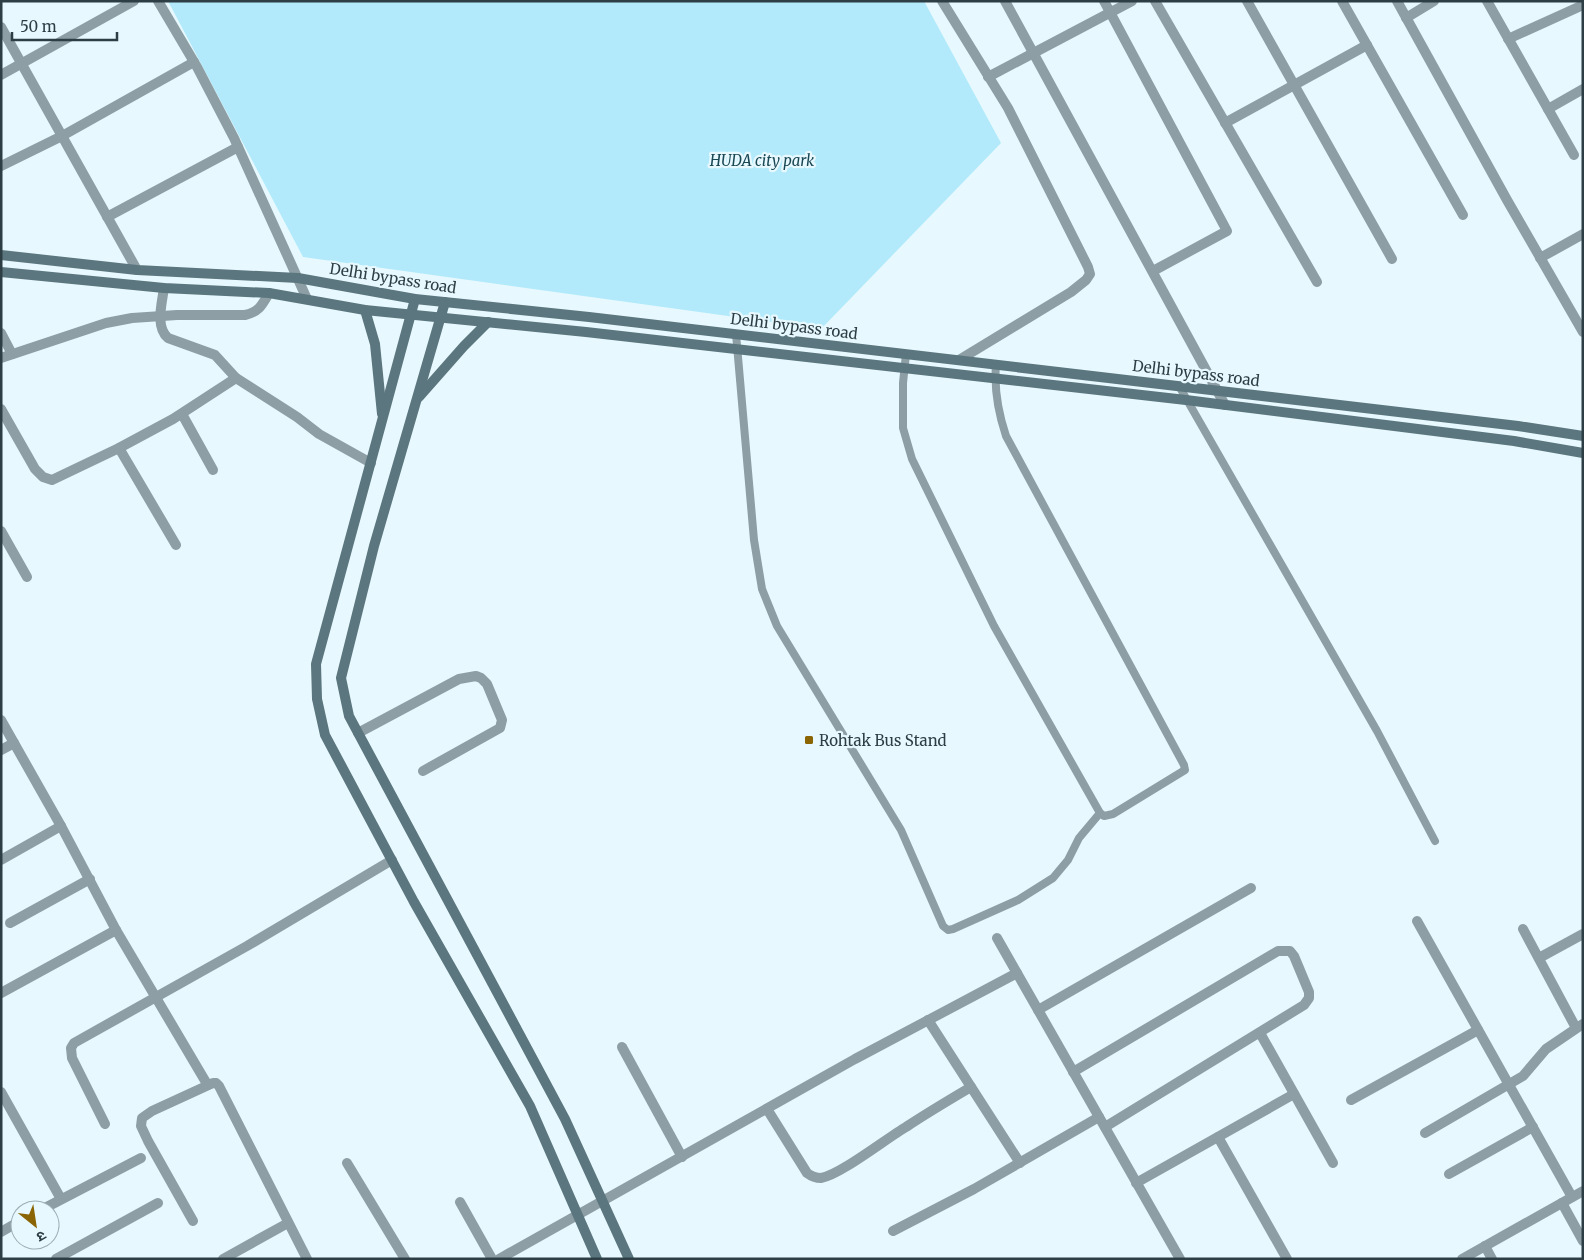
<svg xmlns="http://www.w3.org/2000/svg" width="1584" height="1260" font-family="Merriweather,'Noto Sans Devanagari',serif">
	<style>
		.green { fill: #b2eafb }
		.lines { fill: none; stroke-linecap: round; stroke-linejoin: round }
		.service { stroke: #8d9fa5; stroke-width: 8 }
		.minor { stroke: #8d9fa5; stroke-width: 10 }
		.secondary { stroke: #5c767f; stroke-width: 10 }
		.poi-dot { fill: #8b6504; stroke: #e7f9fe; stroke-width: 2 }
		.labels { text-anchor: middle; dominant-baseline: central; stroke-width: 4.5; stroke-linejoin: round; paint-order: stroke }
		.park-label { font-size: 15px; font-style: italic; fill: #1a4754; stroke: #e7f9fe }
		.street-label { font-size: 15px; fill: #2d3f44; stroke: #e7f9fe }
		.poi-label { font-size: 15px; fill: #2d3f44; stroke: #e7f9fe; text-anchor: start }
	</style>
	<rect width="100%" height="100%" fill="#e7f9fe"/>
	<polygon class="green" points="168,1 924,1 1001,143 821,329 303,257"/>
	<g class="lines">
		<g class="service">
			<polyline points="736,334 754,540 762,589 777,626 901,830 943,926 948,930 953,929 1018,900 1053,878 1068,860 1079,838 1100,813"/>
			<path d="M906,354L903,383V428L912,459L994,626L1100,813L1104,816L1113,814L1185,770L1184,765L1006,436C998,412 994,389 996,365"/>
			<polyline points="1179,386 1377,731 1435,841"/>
		</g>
		<g class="minor">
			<polyline points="158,1 197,67 234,138 307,299"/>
			<polyline points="942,1 1008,108 1088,267 1090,274 1086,280 1071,292 959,360"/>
			<polyline points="1005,1 1225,405"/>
			<polyline points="1104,1 1227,231 1153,271"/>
			<polyline points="1155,1 1317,282"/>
			<polyline points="1247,1 1392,259"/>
			<polyline points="1342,1 1463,215"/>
			<polyline points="1397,1 1507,200 1583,332"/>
			<polyline points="1487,1 1574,155"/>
			<polyline points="1406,18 1434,1"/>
			<polyline points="1,27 137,270"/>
			<polyline points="1508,39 1583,5"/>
			<polyline points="1,75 134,1"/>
			<polyline points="988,77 1132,1"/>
			<polyline points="1548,109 1583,89"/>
			<polyline points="1225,123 1367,45"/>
			<polyline points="1,166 62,136 194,62"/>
			<polyline points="107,217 238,147"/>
			<polyline points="1540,258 1583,234"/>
			<path d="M164,288C162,303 155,327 168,338L215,355L236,378"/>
			<polyline points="1,333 12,354"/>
			<path d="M1,358L106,323L132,318L177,315H245C259,312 262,305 269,293"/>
			<polyline points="1,409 35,469 43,477 52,480 119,448 173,419 236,378 297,417 319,434 371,463"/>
			<polyline points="182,414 213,470"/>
			<polyline points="119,448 176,545"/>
			<polyline points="1,531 27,577"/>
			<polyline points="1,720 61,826 116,930 207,1084"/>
			<polyline points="358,733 459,679 476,676 481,678 487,684 502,720 500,728 423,771"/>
			<polyline points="1,750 14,743"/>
			<polyline points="1,860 61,826"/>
			<polyline points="1417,921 1572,1197"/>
			<polyline points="10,923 90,879"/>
			<polyline points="1523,929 1576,1028"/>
			<polyline points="997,938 1180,1259"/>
			<polyline points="1539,958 1583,934"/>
			<polyline points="1,993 116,930"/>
			<polyline points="1038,1010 1251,888"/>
			<polyline points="928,1020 1020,1163"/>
			<polyline points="1260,1033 1333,1163"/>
			<polyline points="622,1047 682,1157"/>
			<polyline points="1073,1072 1278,951 1290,951 1294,956 1309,992 1309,998 1304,1005 1105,1127"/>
			<polyline points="1,1092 61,1199"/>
			<polyline points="1351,1100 1478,1030"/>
			<path d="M767,1109L807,1173C811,1176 815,1178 821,1178C840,1175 887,1138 906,1127C927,1113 949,1100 971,1087"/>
			<polyline points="105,1124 72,1058 71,1048 74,1043 247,946 392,860"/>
			<polyline points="1425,1133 1523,1076 1546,1049 1583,1024"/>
			<polyline points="1218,1137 1287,1259"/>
			<polyline points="347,1163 405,1259"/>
			<polyline points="1449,1174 1533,1127"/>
			<polyline points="1136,1183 1294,1094"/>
			<polyline points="460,1202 492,1259"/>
			<polyline points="1562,1203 1583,1241"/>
			<polyline points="41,1210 141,1158"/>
			<polyline points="193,1221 148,1141 141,1126 142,1118 152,1111 213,1083 216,1083 219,1086 307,1259"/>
			<polyline points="893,1231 974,1189 1099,1117"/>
			<polyline points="1,1232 20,1221"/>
			<polyline points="1485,1246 1492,1259"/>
			<polyline points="56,1259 158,1203"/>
			<polyline points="223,1259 288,1223"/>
			<polyline points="499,1259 855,1059 1017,973"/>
			<polyline points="1462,1259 1583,1191"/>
		</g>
		<g class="secondary">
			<polyline points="1,255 137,270 298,278 415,299 589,317 1518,426 1583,436"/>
			<polyline points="1,272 164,288 269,293 365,310 586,332 1186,400 1514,441 1583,453"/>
			<polyline points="415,299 316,664 317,699 325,735 414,902 530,1106 597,1259"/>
			<polyline points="445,302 374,546 341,678 349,716 565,1119 629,1259"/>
			<polyline points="365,310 375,344 382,414"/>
			<polyline points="419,397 464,346 488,322"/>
		</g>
	</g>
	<rect class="poi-dot" x="804" y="735" width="10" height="10" rx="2.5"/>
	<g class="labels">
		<g class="park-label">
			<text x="762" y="160">HUDA city park</text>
		</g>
		<g class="street-label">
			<text transform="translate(393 278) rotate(9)">Delhi bypass road</text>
			<text transform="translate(794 326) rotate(7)">Delhi bypass road</text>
			<text transform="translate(1196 373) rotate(7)">Delhi bypass road</text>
		</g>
		<g class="poi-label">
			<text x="819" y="740">Rohtak Bus Stand</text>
		</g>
	</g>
	<rect width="1584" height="1260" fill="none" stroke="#2d3f44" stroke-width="5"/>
	<g transform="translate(35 1225) rotate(150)"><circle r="24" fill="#e7f9fe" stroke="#9dafb4"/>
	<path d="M0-4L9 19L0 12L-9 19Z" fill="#8b6504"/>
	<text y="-8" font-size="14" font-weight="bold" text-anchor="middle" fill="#2d3f44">उ</text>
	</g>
	<path d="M12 32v8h105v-8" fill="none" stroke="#2d3f44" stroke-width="2.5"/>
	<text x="20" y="32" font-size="15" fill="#2d3f44" stroke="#e7f9fe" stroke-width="4" paint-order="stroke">50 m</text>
</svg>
